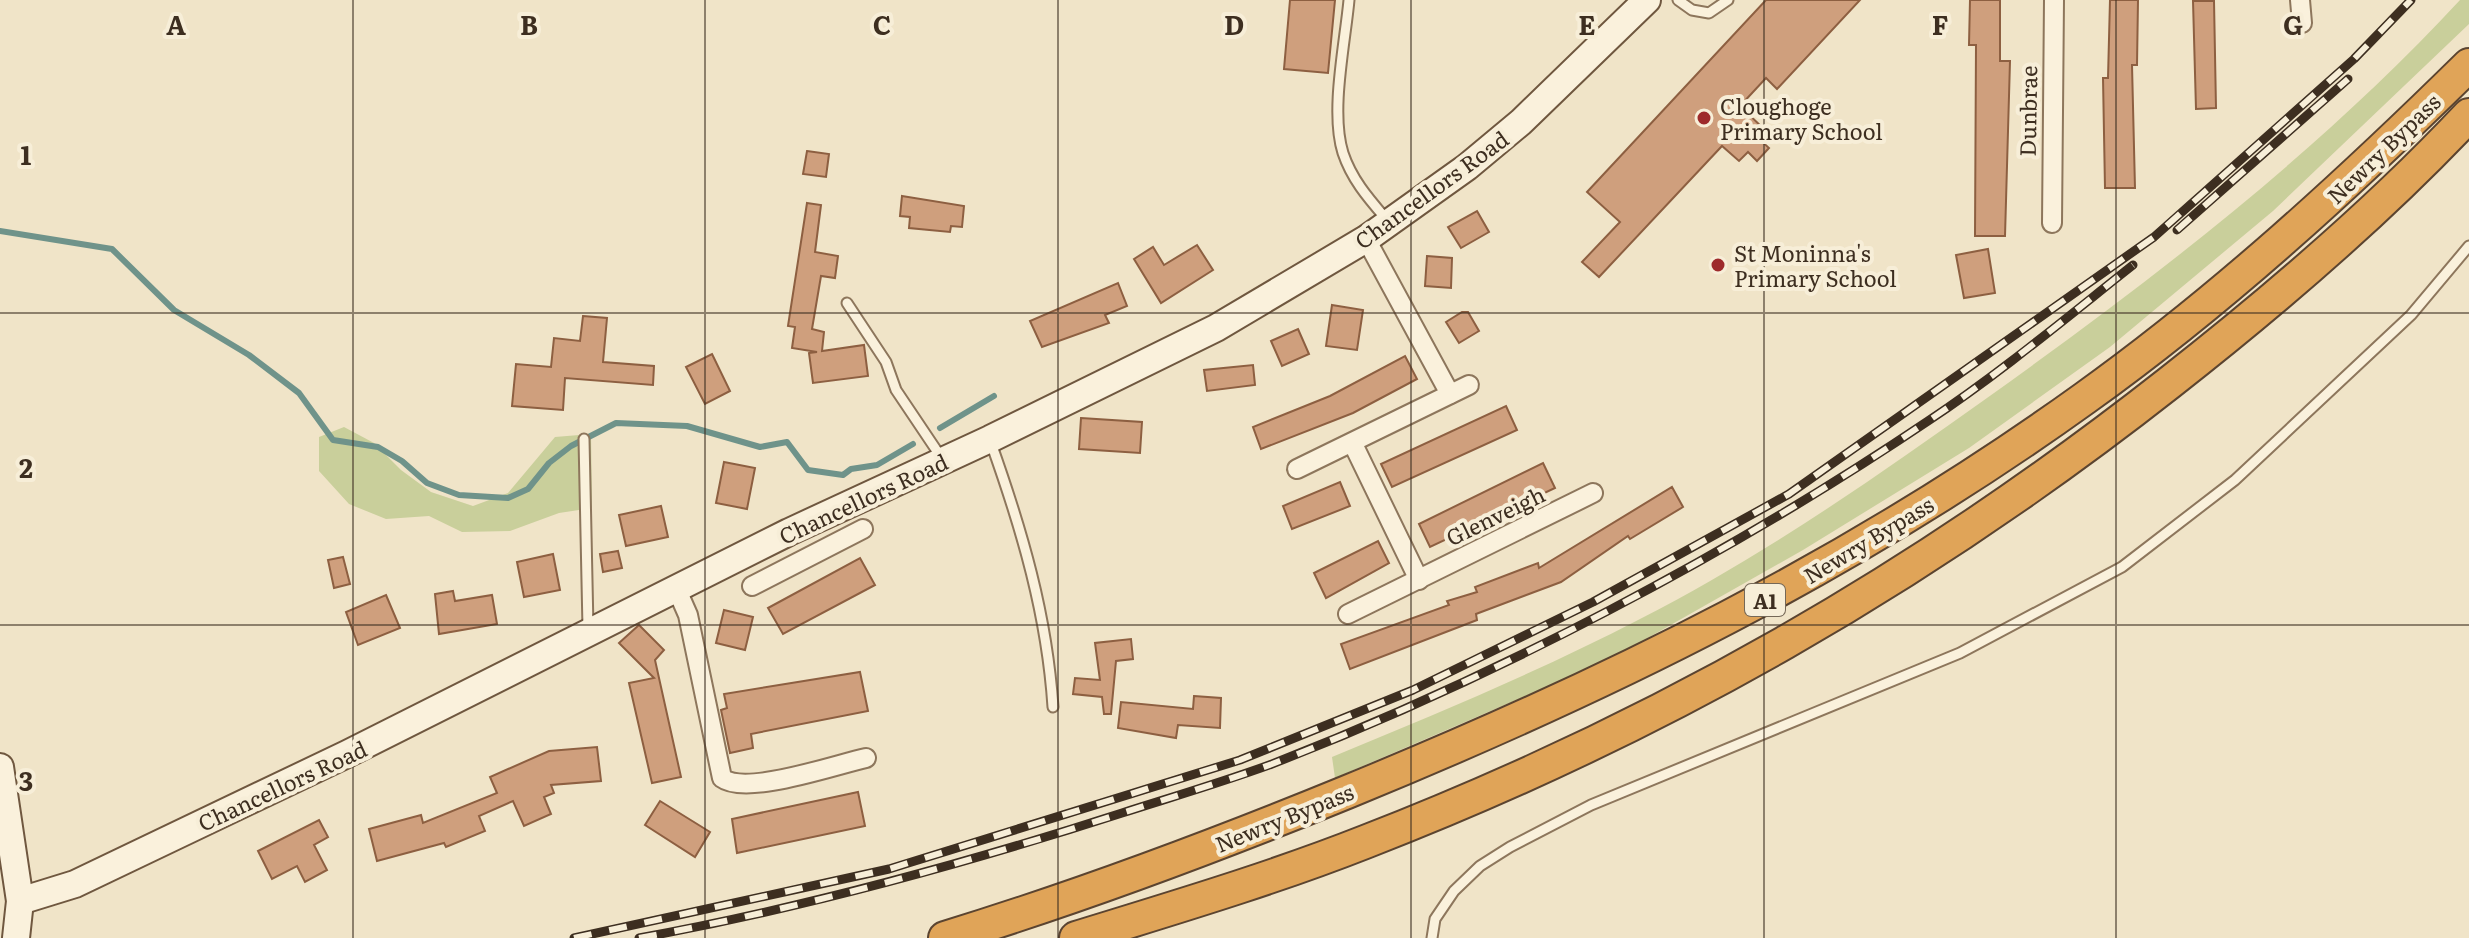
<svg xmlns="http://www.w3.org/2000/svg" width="2469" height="938" font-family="Literata,serif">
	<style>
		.green { fill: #c9cf9b }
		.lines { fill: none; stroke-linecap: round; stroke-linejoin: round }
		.stream { stroke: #6f938a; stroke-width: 6 }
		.building { fill: #cf9f7d; stroke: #8d5f41; stroke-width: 2 }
		.lane-casing { stroke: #8d765c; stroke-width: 13 }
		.street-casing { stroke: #8d765c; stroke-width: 22 }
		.secondary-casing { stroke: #6f573f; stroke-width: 30 }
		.highway-casing { stroke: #5b4430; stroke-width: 36 }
		.lane { stroke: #faf1dc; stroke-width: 9 }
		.street { stroke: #faf1dc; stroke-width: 18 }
		.secondary { stroke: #faf1dc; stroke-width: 26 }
		.highway { stroke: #e0a458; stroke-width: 32 }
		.rail-casing { stroke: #3d2e20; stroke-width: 9 }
		.rail { stroke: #f7eed8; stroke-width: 6; stroke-dasharray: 18; stroke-linecap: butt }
		.grid { fill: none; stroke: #3d2e20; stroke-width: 2; stroke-opacity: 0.55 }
		.poi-dot { fill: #9e2a2b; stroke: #f7eed8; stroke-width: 3 }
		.labels { text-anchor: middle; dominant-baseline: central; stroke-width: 8; stroke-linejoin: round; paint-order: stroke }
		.shield { fill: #f7eed8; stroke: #756857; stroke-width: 2 }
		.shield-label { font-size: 20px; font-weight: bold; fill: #3d2e20 }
		.poi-label { font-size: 22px; fill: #3d2e20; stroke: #f7eed8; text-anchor: start }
		.street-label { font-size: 22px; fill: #3d2e20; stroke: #f7eed8 }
		.grid-label { font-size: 26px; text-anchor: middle; font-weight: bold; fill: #3d2e20; stroke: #f7eed8; stroke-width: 8; stroke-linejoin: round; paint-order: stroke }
	</style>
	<rect width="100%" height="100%" fill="#f0e4c8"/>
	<g class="green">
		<path d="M2460,0H2469V24L2273,211L2110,347L1969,448L1803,550L1607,661L1335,778L1332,757C1436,714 1540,671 1640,619C1763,556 1875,478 1987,398C2155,278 2319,152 2460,0Z"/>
		<polygon points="344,427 374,443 401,470 431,492 473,506 508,493 555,437 591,434 592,508 559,513 510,531 462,532 429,516 386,519 349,504 319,471 319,437"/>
	</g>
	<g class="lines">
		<g class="stream">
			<polyline points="0,231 112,249 174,310 249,355 299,393 333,440 378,447 402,461 427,483 459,495 508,498 528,489 549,463 571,446 616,423 687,426 760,447 787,442 808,470 843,475 851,469 877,465 913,444"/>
			<polyline points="940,428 994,396"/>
		</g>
	</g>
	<g class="building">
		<polygon points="1290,0 1335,0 1328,73 1284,69"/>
		<polygon points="1766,0 1860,0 1777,89 1766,78 1740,106 1765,130 1758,138 1769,148 1757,161 1748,152 1739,161 1722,146 1599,277 1582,262 1620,222 1587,192"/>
		<polygon points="1970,0 2000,0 2000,61 2010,61 2005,236 1975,236 1976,45 1969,45"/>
		<polygon points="2110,0 2138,0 2137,65 2132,65 2135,188 2105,188 2103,78 2108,78"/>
		<polygon points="2193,1 2214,1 2216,108 2196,109"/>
		<polygon points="807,151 829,154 826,177 803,174"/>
		<polygon points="902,196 964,206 962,227 951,226 950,232 909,228 910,217 900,216"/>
		<polygon points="807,203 821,205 815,252 838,256 835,278 821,276 812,329 824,332 822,351 864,345 868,376 813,383 809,353 817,352 792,348 795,327 788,326"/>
		<polygon points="1477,211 1489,232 1461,248 1448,227"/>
		<polygon points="1197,245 1213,270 1161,303 1134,259 1153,247 1164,265"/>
		<polygon points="1988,249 1995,293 1964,298 1956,255"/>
		<polygon points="1427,256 1452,258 1451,288 1425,286"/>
		<polygon points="1118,283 1127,306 1105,315 1109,323 1042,347 1030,321"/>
		<polygon points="1332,305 1363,310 1357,350 1326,346"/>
		<polygon points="1462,312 1468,312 1479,331 1459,343 1446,322"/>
		<polygon points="583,316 607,318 603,362 654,366 653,385 565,378 563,410 512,406 516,364 551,367 554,338 580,341"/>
		<polygon points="1298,329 1309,354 1282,366 1271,341"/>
		<polygon points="712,354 730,391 705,404 686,367"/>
		<polygon points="1405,356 1417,379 1353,413 1261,449 1253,427 1330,396"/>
		<polygon points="1253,365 1255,385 1207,391 1204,370"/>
		<polygon points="1506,406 1517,430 1392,487 1381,464"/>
		<polygon points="1081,418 1142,422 1140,453 1079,449"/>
		<polygon points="724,462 755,468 747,509 716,503"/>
		<polygon points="1543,463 1555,488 1430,547 1419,524"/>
		<polygon points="1340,482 1350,506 1292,529 1283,506"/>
		<polygon points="1672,487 1683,507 1630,539 1628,536 1561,582 1476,614 1477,620 1350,669 1341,644 1449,605 1447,601 1477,592 1475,587 1538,563 1539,568"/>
		<polygon points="661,506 668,537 626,546 619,515"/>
		<polygon points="1378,541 1389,563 1326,598 1314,573"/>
		<polygon points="618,551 622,568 603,572 600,554"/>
		<polygon points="553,554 560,590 524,597 517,562"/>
		<polygon points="343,557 350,584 334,588 328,560"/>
		<polygon points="860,558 875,585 783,634 768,608"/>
		<polygon points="453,591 455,601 492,595 497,624 439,634 435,594"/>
		<polygon points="386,595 400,628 358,645 346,612"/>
		<polygon points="724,610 753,617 745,650 716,643"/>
		<polygon points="639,625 664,650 655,660 681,777 652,783 629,683 654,678 619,643"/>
		<polygon points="1131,639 1133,659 1116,661 1111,714 1104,714 1102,697 1073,694 1075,678 1100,680 1095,643"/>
		<polygon points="860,672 868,711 751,734 753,748 730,753 721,710 727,708 724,694"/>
		<polygon points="1194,696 1221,698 1220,728 1178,725 1176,738 1118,728 1121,702 1193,709"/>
		<polygon points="597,747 601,781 551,785 554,793 544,797 551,814 524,826 513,801 479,816 485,831 446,847 444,843 377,861 369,829 421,815 423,823 497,793 490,777 549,751"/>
		<polygon points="858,792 865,826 737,853 732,819"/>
		<polygon points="660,801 710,832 695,857 645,825"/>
		<polygon points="319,820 328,837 314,845 327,870 305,882 297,866 272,879 258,851"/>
	</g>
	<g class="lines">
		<defs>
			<g id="lane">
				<path d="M1349,0C1345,44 1330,112 1343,153C1352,180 1369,199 1387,220"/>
				<polyline points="1678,0 1692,10 1709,13 1728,0"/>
				<polyline points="847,303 886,362 896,390 941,457"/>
				<polyline points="584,439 588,628"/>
				<path d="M991,443C1022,530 1047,615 1053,707"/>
				<polyline points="1432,938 1435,919 1454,891 1480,866 1510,847 1591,805 1960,653 2122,567 2235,480 2411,315 2469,246"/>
			</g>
			<g id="street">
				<polyline points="2300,0 2302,23"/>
				<polyline points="2052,223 2054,0"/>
				<polyline points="1366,239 1450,394"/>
				<polyline points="1353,444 1419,580"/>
				<polyline points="1297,469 1469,385"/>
				<polyline points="752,586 863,529"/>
				<path d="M677,590L688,615L722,778C746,796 834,765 866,758"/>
				<polyline points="1348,614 1593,493"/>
			</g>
			<g id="secondary">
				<polyline points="0,767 20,901 16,938"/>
				<polyline points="20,901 75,884 347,754 789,532 990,439 1216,328 1366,239 1467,167 1521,122 1647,0"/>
			</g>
			<g id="highway">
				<path d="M945,938C1082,896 1215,846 1347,792C1611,684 1853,565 2085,398C2223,299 2348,184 2469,65"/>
				<path d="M1076,938C1173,908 1271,879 1365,842C1659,728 1921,578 2169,383C2275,300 2377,213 2469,115"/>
			</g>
		</defs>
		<use href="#lane" class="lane-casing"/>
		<use href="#street" class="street-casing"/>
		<use href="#secondary" class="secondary-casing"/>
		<use href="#highway" class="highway-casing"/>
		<use href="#lane" class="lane"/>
		<use href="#street" class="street"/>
		<use href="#secondary" class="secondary"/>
		<use href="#highway" class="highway"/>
		<defs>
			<g id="rail">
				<polyline points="2177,230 2348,79"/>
				<polyline points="574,938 889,869 1240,760 1413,690 1593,602 1789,494 2154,237 2354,59 2411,0"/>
				<path d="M639,938C803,908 964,864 1122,813C1172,797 1223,782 1272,764C1496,677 1729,555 1928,421C1999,374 2066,318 2133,265"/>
			</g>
		</defs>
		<use href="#rail" class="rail-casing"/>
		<use href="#rail" class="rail"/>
	</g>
	<path class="grid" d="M353,0V938M705,0V938M1058,0V938M1411,0V938M1764,0V938M2116,0V938M0,313H2469M0,625H2469"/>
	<g class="poi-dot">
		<circle cx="1704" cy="118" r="8"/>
		<circle cx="1718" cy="265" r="8"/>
	</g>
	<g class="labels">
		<rect class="shield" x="1745" y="584" width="40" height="32" rx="6"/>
		<g class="shield-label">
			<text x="1765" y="600">A1</text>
		</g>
		<g class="poi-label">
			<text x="1720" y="105">Cloughoge<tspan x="1720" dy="25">Primary School</tspan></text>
			<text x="1734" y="252">St Moninna's<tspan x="1734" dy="25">Primary School</tspan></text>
		</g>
		<g class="street-label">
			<text transform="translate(2027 111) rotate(-89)">Dunbrae</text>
			<text transform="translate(2383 148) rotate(-44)">Newry Bypass</text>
			<text transform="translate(1431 189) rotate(-36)">Chancellors Road</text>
			<text transform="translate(863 498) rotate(-25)">Chancellors Road</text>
			<text transform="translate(1495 515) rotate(-26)">Glenveigh</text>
			<text transform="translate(1868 539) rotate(-31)">Newry Bypass</text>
			<text transform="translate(282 785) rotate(-25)">Chancellors Road</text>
			<text transform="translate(1284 817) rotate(-22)">Newry Bypass</text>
		</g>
	</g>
	<g class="grid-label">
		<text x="176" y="35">A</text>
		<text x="529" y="35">B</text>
		<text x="882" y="35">C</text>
		<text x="1234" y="35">D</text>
		<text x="1587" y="35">E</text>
		<text x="1940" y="35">F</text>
		<text x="2293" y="35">G</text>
		<text x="26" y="165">1</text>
		<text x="26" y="478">2</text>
		<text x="26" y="791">3</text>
	</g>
</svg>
